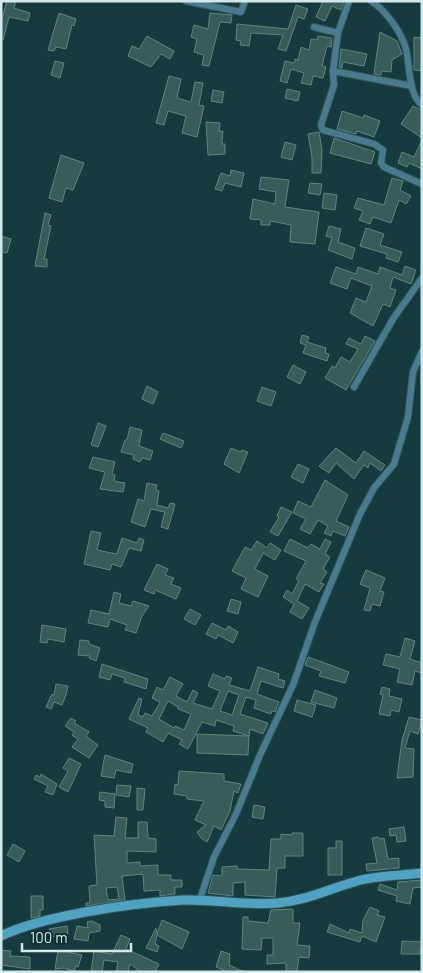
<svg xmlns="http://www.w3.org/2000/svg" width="423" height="973" font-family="Barlow,sans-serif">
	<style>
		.building { fill: #385c57; stroke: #5f857f; fill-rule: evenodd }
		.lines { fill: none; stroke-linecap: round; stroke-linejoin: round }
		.minor-casing { stroke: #34575a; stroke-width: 8 }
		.secondary-casing { stroke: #34575a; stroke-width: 11 }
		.minor { stroke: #497b8f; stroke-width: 6 }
		.secondary { stroke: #4fa2c1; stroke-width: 9 }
	</style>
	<rect width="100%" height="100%" fill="#153b3f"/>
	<g class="building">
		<polygon points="7,1 16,1 14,8 30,13 28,21 9,17 3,40 1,39 1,22"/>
		<polygon points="323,1 344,1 341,10 332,6 325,21 316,17"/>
		<polygon points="296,5 308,9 304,19 298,17 286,51 278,49 283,35 251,33 249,46 240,45 241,41 236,40 237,24 288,29"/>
		<polygon points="59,13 76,19 74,26 72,25 66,49 56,47 54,51 48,50"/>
		<polygon points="210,13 232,15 231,23 220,22 209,66 202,65 204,55 194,52 197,39 191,37 194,25 208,29"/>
		<polygon points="380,32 397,41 402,54 392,60 391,72 382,71 381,75 374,74"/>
		<polygon points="147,36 174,51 170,59 161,54 151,67 128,56 132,46 139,49"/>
		<polygon points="318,36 332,38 331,47 327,46 322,66 326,67 323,78 313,76 311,85 301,83 304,73 291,69 287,83 280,81 285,61 294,63 295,59 298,60 301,47 309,50 311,39 317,40"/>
		<polygon points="414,37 422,38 422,71 414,70"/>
		<polygon points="341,49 367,54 364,66 343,62 342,68 339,67"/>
		<polygon points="55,61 64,63 60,78 51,75"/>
		<polygon points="169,76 181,79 177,98 191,102 195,82 203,83 199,105 204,106 197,137 182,133 186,116 168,111 164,125 156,123"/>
		<polygon points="287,89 300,92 298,101 285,98"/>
		<polygon points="213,90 224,92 222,103 211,101"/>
		<polygon points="413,106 422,111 422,138 401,124"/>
		<polygon points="342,111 363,118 364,115 380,121 374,137 357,131 356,134 337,129"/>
		<polygon points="206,122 220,123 219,131 223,131 222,144 225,144 225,154 208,155"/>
		<polygon points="319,132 322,150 321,173 312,173 312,157 308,134"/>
		<polygon points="334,138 375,152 371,164 330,153"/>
		<polygon points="422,140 422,169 409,163 407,167 398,163 402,152 414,157"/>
		<polygon points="285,142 296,145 292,160 281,157"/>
		<polygon points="61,155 84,163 73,190 66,188 62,202 49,198"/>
		<polygon points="231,170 244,173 241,187 225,183 222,191 215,189 221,173 230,176"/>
		<polygon points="261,177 289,180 285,207 319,212 315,244 290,242 291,225 270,221 270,225 261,225 261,220 250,219 253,199 275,204 276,192 259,189"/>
		<polygon points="392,178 403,181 400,190 411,196 406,204 399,200 391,223 373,217 370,224 359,220 363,211 354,208 358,198 384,205"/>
		<polygon points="310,183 322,184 320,195 308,193"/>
		<polygon points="324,193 337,195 335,210 322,208"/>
		<polygon points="45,213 51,215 48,225 51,226 44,259 47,259 47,267 35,266"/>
		<polygon points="329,226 341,229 338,242 355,248 352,259 328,250 332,238 326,236"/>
		<polygon points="366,228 384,234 380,245 402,252 398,262 386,258 387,254 360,246"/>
		<polygon points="1,236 11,239 7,253 1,252"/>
		<polygon points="405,266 416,270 411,284 393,277 390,288 396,290 390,307 383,304 373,326 350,313 356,298 366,302 372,286 351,278 347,289 330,283 336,267 356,274 358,267 378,274 380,267 402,275"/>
		<polygon points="302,335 309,337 307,342 326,348 325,353 329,354 327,361 303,353 306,345 300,343"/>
		<polygon points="365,336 375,341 346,390 325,378 332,366 335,368 341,357 350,362 358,349 346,344 349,338 361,344"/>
		<polygon points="293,365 306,372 300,384 287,377"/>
		<polygon points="147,386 158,392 153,404 142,399"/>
		<polygon points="262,387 276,392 271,406 257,401"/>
		<polygon points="98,423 106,426 98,447 91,445"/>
		<polygon points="130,427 142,430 139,446 153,451 150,460 142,458 140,462 133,459 134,455 121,452 125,440 127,440"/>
		<polygon points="163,433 184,441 181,448 160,439"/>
		<polygon points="231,448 241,452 242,450 248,452 239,473 224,464"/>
		<polygon points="336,448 356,463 364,451 385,465 381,471 370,463 368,468 364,465 354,479 336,463 329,473 319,466"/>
		<polygon points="93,457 115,462 112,474 115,475 114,481 125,483 123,492 100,489 105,472 89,468"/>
		<polygon points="298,464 309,469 303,483 291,477"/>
		<polygon points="325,480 348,495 336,521 349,527 345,536 333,531 331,536 324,533 328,526 318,520 310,534 300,529 306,519 293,513 298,501 311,507"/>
		<polygon points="147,483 157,485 156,490 159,491 157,505 168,508 170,503 175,504 168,529 161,527 165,512 151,509 145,527 131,522 138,499 144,501"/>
		<polygon points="281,507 292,512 278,536 270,532 279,517 277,516"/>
		<polygon points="91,531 101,533 97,550 117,554 122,538 137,543 139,538 144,540 141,551 129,548 121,567 112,564 110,570 84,564"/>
		<polygon points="290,539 308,548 311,544 320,549 325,539 331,542 325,554 330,557 323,569 327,572 320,583 324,584 319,592 305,584 297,601 309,608 302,619 290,612 294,604 283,597 287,590 292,594 299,581 296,579 306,561 284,551"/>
		<polygon points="257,541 267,548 270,543 281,550 275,560 263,553 255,569 268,576 258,597 241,589 246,578 232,571 245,547 251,550"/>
		<polygon points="157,564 168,569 165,575 174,578 171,584 181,588 176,599 155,590 154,594 144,590"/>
		<polygon points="366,570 385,578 380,591 384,592 380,606 372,604 370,611 364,610 370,588 360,584"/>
		<polygon points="114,592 121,594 119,603 131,606 133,601 149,606 142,616 136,633 125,630 127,625 110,619 108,627 88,623 91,610 109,614"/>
		<polygon points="231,599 241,602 238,614 227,611"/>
		<polygon points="190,609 201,615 195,625 184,619"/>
		<polygon points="212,623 226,630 228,626 238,632 233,643 218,635 216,639 206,634"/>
		<polygon points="42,625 66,629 64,642 48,639 47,643 40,642"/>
		<polygon points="405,638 415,641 410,659 422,663 422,673 415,671 412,685 397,682 400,669 383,665 386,654 400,657"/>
		<polygon points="80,640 89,641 89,644 100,648 96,661 89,658 90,656 78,655"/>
		<polygon points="308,657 349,672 345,683 319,676 321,671 305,665"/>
		<polygon points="102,664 148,679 146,689 124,682 125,678 112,674 110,680 99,677"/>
		<path d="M258,667L279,674L278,679L285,681L283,688L261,681L257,694L279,702L275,712L272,711L271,714L254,708L256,700L246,697L240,714L268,723L263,734L250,729L249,736L233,731L234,726L216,720L215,726L202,722L188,749L179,744L182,740L168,733L163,742L146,732L148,728L129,719L139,698L142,699L138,715L143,717L145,713L152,716L160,702L152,698L157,687L163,690L170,677L183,684L176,696L187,702L193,690L198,693L193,703L212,709L220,691L208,686L213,674L225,679L226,676L232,678L229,685L250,691ZM228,691L239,695L232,715L220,711ZM168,701L178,707V709L191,714L184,730L175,726L174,728L159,719Z"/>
		<polygon points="56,684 68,686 66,695 62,705 54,702 51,709 46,707 52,694 54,695"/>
		<polygon points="382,687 390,689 389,696 402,699 399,712 391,710 390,716 379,714 383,695 380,694"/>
		<polygon points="315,690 337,698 334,708 311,702"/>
		<polygon points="297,700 316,705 312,717 294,711"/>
		<polygon points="409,717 422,720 418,734 410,731 405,748 414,749 413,777 397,778 402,740"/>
		<polygon points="71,718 76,721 74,723 89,732 86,736 98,745 89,758 72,747 78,739 72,735 74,732 65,726"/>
		<polygon points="197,734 249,736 248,755 197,753"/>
		<polygon points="105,755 133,764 131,773 116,770 114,778 101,776"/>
		<polygon points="69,758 81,764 68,792 59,787 68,771 63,768"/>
		<polygon points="179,771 224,774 224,781 241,784 238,793 234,791 230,811 221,830 214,826 207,842 201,838 197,832 206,825 195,820 204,801 187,799 187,796 174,794 175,784 178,785"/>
		<polygon points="41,774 57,784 53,795 45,792 48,786 34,779 36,775 40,777"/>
		<polygon points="117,785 131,786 129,797 116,795"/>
		<polygon points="137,788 145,789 143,810 137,810"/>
		<polygon points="100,792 115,794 114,808 105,807 105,801 99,800"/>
		<polygon points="254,805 265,807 263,819 252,817"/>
		<path d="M116,817L127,818L125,838H138V822H147L148,838L156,839V852L127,851V863L140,862V866L158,865V875H171V880H182V887H175V894L160,896V890L144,891L143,874L122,876L125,900L86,906V903H90L89,886L97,885L94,835L114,836ZM117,887L119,899L108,900L106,888Z"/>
		<polygon points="404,827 406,841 397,842 396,835 390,836 389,829"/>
		<polygon points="292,833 303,833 303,856 285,856 285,868 277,868 275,897 245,895 245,882 233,883 233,896 208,893 213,875 222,876 222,867 237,866 237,869 269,870 271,839 281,839 281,834 292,835"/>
		<polygon points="378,837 379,839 384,838 388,859 399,858 399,868 367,871 366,864 377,863 372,838"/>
		<polygon points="336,841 342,841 342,875 328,875 328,848 336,848"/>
		<polygon points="13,844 25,851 19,862 7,855"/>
		<polygon points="422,880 422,887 413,888 410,904 396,901 397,896 378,890 380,884 397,890 398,882"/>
		<polygon points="31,896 43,896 43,910 40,910 40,916 34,918 31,918"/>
		<polygon points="370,907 379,911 377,915 385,917 376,942 362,936 360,942 327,932 330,924 349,933 350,929 362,933 363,920"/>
		<polygon points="293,909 293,923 300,923 297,945 310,946 309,958 299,957 297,972 286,972 286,963 267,964 267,955 273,955 273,938 262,938 261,950 242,949 243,917 248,917 248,921 268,923 271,910"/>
		<polygon points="162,920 189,932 182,949 157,935 155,944 159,946 157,952 146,948 156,928 157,934"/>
		<polygon points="92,921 100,925 100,931 89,933 88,941 74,939 77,926 88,928 87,922"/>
		<polygon points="67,926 68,934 51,937 49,929"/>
		<polygon points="121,935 130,939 126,949 159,964 155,972 141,972 130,964 128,972 116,972 118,962 104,960 102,972 91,972 94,951 112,954"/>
		<polygon points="402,941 422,942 420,954 401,954"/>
		<polygon points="1,950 11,951 10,956 30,957 30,969 1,965"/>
		<polygon points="58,950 82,955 78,967 76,966 74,971 64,968 55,969"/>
		<polygon points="221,951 230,954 229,965 244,972 228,972 216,967"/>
	</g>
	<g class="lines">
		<defs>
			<g id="minor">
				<polyline points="186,1 241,12 245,1"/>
				<path d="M371,1C386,11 401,31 406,49C410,64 408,95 422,105"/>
				<polyline points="314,27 338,33 333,71 334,85 321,125 323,130 374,144 383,150 381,163 384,167 422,184"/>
				<polyline points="338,33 349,1"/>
				<polyline points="333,71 412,86"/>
				<polyline points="354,387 393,319 422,278"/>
				<polyline points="199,902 214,857 236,814 260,755 293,685 315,622 360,514 374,488 394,464 408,417 413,372 422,351"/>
			</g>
			<path id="secondary" d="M1,936C44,915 134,903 183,900C214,899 246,906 278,903C308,900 326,890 354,882C375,875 400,876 422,873"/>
		</defs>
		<use href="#minor" class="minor-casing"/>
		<use href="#secondary" class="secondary-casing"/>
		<use href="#minor" class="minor"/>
		<use href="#secondary" class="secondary"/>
	</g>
	<rect width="423" height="973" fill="none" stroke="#d4e8ea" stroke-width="5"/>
	<path d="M22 943v8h109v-8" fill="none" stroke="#d4e8ea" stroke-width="2.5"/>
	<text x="30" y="943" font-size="15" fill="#d4e8ea" stroke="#093034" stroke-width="4" paint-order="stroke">100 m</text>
</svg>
